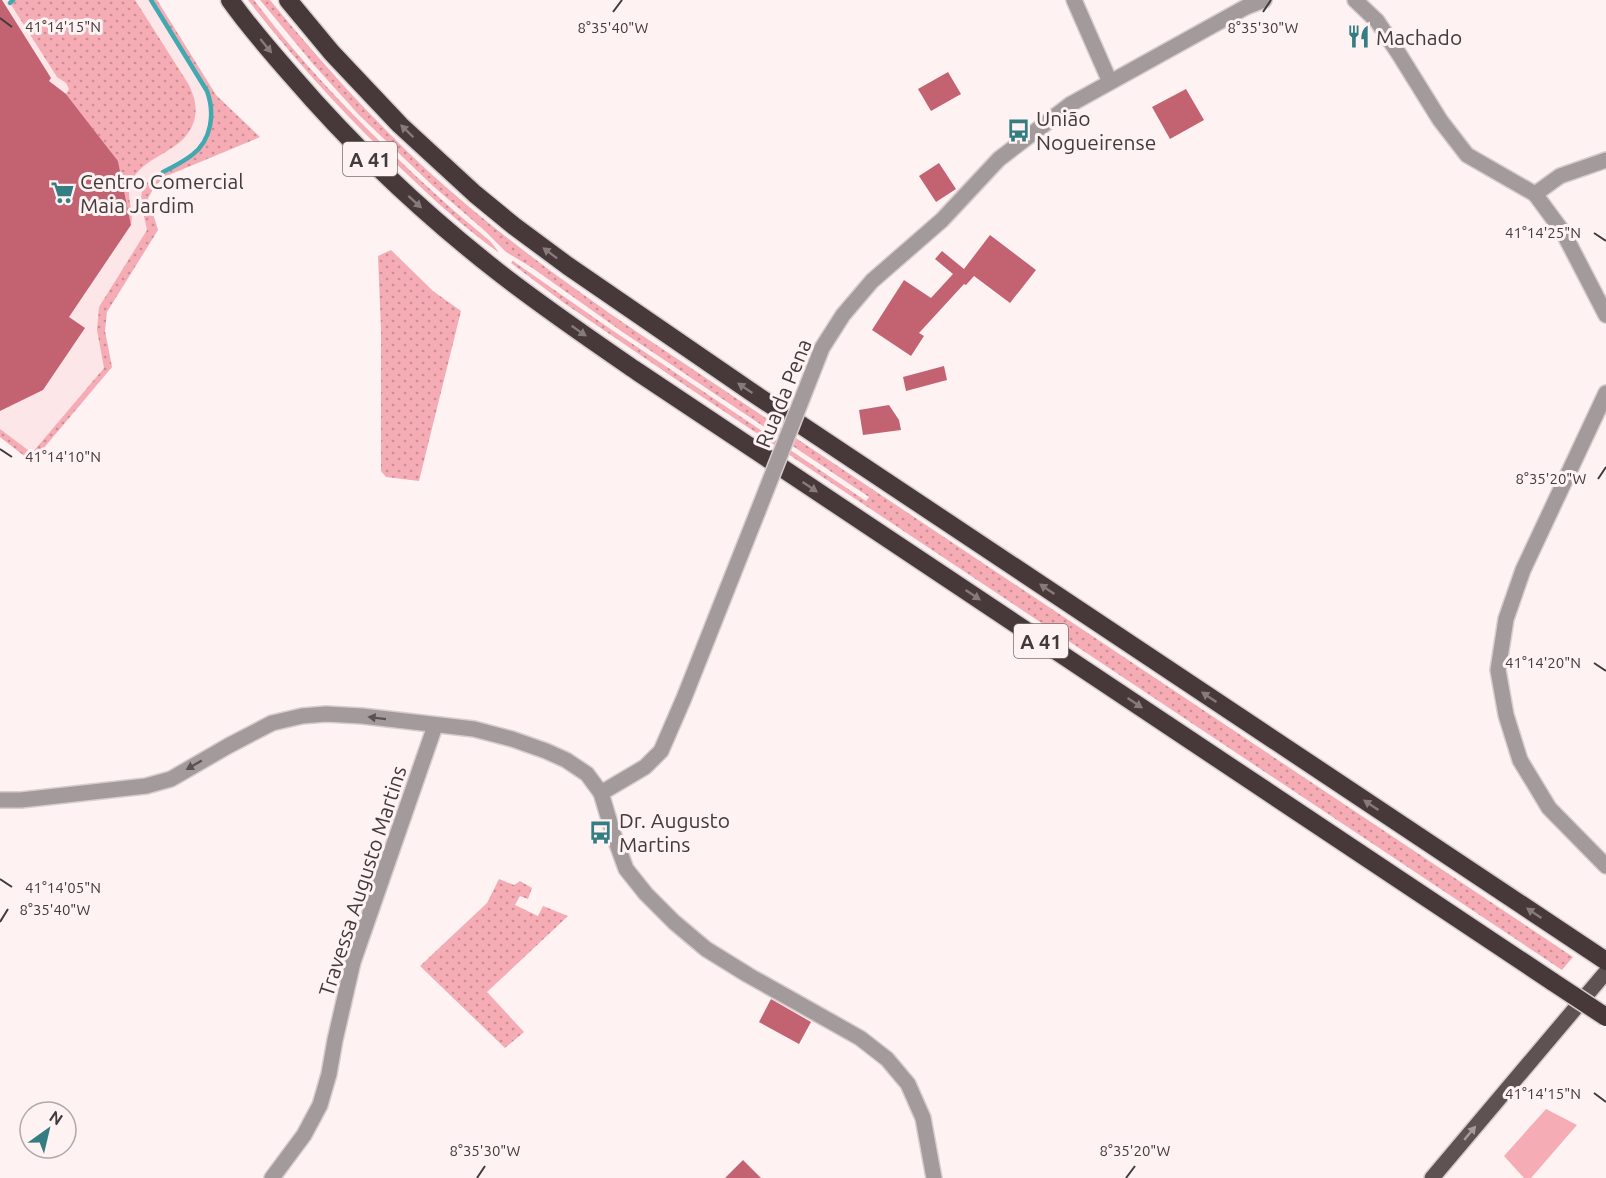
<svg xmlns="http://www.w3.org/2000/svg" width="1606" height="1178" font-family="Ubuntu,sans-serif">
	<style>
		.built { fill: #fde6e8 }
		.grass { fill: url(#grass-dots) }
		.park { fill: #f6acb5 }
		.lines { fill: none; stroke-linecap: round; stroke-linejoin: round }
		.stream { stroke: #41a9b0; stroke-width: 4.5 }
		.building { fill: #c36372 }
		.minor-casing { stroke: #d8cdce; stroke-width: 18 }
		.major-casing { stroke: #d8cdce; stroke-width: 18 }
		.highway-casing { stroke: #d8cdce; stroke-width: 21 }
		.minor { stroke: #a39b9b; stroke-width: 15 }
		.major { stroke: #5f5253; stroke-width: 15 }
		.highway { stroke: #47393a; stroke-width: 18 }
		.minor-bridge-casing { stroke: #d8cdce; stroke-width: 18; stroke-linecap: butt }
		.highway-bridge-casing { stroke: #d8cdce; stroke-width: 21; stroke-linecap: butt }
		.minor-bridge { stroke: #a39b9b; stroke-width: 15 }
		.highway-bridge { stroke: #47393a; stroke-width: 18 }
		.oneway { fill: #877a7b }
		.oneway2 { fill: #5a5253 }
		.oneway3 { fill: #a79a9b }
		.ticks { fill: none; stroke: #423a3b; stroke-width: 2 }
		.labels { text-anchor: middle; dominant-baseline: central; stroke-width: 6; stroke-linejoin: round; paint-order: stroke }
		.shield { fill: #fef2f3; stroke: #7a7172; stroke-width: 1.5 }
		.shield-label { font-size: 20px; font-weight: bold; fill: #423a3b }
		.poi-label { font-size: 21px; fill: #423a3b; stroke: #fef2f3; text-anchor: start }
		.street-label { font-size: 21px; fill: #423a3b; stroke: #fef2f3 }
		.ticks-label { font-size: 15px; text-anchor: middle; fill: #423a3b; stroke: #fef2f3; stroke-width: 6; stroke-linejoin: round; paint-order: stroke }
	</style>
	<defs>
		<pattern id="grass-dots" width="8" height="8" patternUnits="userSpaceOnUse" patternTransform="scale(1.5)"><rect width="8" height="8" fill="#f6acb5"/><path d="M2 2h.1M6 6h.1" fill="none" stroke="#c98d94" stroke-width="1.8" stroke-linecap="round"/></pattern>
	</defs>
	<rect width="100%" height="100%" fill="#fef2f3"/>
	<polygon class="built" points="0,0 157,0 216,95 260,137 164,177 155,186 148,198 158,230 107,312 105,331 112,367 32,462 0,437"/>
	<g class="grass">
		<path d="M13,0H135L189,85C194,96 198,108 194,121C184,153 147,153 132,180C124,195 135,210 131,225L118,161L66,94L69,89L66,83L57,77L10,3Z"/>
		<path d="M151,0H157L216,95L260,137L164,177L155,186L148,198L158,230L107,312L105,331L112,367L32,462L0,437V429L32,453L104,368L97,330L99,307L147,230C145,218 138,200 143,189C147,180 157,176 164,171C175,166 188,160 196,152C212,135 215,111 207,91Z"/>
		<path d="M248,0H254C309,73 374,138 441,199C457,214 474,227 490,241L498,251V252C466,229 436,202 408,175C350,121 297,63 248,0Z"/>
		<path d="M260,0H270C319,60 371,118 428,171C493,230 565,283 637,332L1573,957L1562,970L674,378L564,303L511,263L513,261L609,328L866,501L869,497L621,331L531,267L506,252L485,231L433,186L359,115L313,64Z"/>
		<polygon points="391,250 433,291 461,311 419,481 386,477 381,471 381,329 378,256"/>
		<polygon points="499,879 514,885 520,881 532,888 528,899 520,896 515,905 538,916 543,906 568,916 487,992 524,1032 505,1048 420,966 487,903"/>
	</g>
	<polygon class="park" points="1546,1109 1577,1125 1531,1178 1524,1178 1504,1156"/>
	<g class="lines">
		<g class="stream">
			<path d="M151,0L207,91C215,113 212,140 192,155C183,162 173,167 163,172"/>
			<polyline points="10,3 13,0"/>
		</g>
	</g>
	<g class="building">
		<polygon points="0,0 2,0 51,78 49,81 66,94 118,161 131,225 69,317 85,328 43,390 0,411"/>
		<polygon points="948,72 961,94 931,111 918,89"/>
		<polygon points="1186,89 1204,120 1170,139 1152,107"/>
		<polygon points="939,163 956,189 936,202 919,176"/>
		<polygon points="990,235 1036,270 1010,303 974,276 966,285 964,284 919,333 924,336 911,356 872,330 904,280 931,298 953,274 935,259 942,251 964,269"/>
		<polygon points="944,366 947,380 906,391 903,377"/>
		<polygon points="889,405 899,420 901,430 863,435 859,410"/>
		<polygon points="771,999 811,1022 799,1044 759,1022"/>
		<polygon points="743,1160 761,1178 725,1178"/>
	</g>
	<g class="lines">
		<defs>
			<g id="minor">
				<polyline points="1074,0 1110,82"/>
				<polyline points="1355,0 1377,21 1399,54 1440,120 1467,155 1535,194 1563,232 1606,315"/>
				<polyline points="1535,194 1560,176 1606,160"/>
				<polyline points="811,376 822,348 843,315 872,281 942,220 999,159 1071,104 1246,7 1264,0"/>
				<polyline points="1606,393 1523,570 1506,619 1498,670 1506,715 1520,760 1549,808 1606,866"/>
				<polyline points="601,793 645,767 661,751 684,698 758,511"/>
				<polyline points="0,800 21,800 146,786 171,779 228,746 272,723 302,716 326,714 362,716 474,729 512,739 546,751 566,760 587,774 601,793 613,833 626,869 646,894 674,922 706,949 748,975 860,1038 887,1059 908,1084 923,1118 934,1178"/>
				<polyline points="272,1178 304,1135 320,1105 329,1074 335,1040 353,962 435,726"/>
			</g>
			<polyline id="major" points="1432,1178 1606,972"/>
			<g id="highway">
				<path d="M230,0C249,27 271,52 293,77C355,149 423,213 497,271C543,307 590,339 638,372L1553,982"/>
				<polyline points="288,0 332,53 400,125 475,194 514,226 568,266 750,391 1606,961"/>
			</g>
		</defs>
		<use href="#minor" class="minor-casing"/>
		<use href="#major" class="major-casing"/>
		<use href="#highway" class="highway-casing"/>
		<use href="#minor" class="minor"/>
		<use href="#major" class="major"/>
		<use href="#highway" class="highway"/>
		<defs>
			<polyline id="minor-bridge" points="758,511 811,376"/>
			<polyline id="highway-bridge" points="1553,982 1606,1017"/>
		</defs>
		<use href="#minor-bridge" class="minor-bridge-casing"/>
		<use href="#highway-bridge" class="highway-bridge-casing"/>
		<use href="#minor-bridge" class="minor-bridge"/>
		<use href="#highway-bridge" class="highway-bridge"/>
	</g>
	<defs><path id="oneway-solid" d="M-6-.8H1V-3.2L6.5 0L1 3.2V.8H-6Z" transform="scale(1.5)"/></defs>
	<g class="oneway">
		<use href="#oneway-solid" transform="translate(266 46) rotate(51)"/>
		<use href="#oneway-solid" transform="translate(407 131) rotate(-136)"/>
		<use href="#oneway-solid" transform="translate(415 202) rotate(42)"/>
		<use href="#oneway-solid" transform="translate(550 253) rotate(-143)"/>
		<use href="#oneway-solid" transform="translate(579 331) rotate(35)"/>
		<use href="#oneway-solid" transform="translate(745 388) rotate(-146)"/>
		<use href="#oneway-solid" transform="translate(810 487) rotate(34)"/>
		<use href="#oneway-solid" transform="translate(1047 589) rotate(-146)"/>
		<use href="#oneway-solid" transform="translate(973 595) rotate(34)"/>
		<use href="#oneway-solid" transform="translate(1209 697) rotate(-146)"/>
		<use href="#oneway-solid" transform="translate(1135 703) rotate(34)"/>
		<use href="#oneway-solid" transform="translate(1371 805) rotate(-146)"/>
		<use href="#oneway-solid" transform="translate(1534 913) rotate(-146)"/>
	</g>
	<g class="oneway2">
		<use href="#oneway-solid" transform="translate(377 718) rotate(-173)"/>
		<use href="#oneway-solid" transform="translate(194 765) rotate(150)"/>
	</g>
	<use class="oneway3" href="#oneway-solid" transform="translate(1470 1133) rotate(-50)"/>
	<path class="ticks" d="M613,12L622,0M1263,12L1271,0M0,18L12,27M1594,233L1606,241M0,449L12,457M1598,479L1606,467M1594,663L1606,671M0,879L12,887M0,922L8,909M1594,1093L1606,1102M477,1178L485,1166M1126,1178L1135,1166"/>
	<defs>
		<symbol id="restaurant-bare" viewBox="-9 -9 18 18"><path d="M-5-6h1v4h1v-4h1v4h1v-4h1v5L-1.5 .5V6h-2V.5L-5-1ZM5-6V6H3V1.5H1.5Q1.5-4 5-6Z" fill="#347d82" stroke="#fef2f3" stroke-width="2.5" paint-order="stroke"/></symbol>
		<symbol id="bus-bare" viewBox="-9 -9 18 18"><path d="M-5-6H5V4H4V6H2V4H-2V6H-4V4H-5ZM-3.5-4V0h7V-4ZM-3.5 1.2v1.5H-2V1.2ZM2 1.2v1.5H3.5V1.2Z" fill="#347d82" stroke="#fef2f3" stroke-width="2.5" paint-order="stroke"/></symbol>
		<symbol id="supermarket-bare" viewBox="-9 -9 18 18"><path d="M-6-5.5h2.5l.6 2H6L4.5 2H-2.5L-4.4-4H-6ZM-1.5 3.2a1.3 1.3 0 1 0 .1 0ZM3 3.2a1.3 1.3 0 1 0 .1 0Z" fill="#347d82" stroke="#fef2f3" stroke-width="2.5" paint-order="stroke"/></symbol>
	</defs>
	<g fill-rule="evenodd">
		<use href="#restaurant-bare" x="1342" y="20" width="33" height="33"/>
		<use href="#bus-bare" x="1002" y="114" width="33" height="33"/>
		<use href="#supermarket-bare" x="46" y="176" width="33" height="33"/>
		<use href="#bus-bare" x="584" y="816" width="33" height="33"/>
	</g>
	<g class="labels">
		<g class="shield">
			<rect x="343" y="142" width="54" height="34" rx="4.5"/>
			<rect x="1014" y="624" width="54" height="34" rx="4.5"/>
		</g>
		<g class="shield-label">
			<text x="370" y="159">A 41</text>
			<text x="1041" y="641">A 41</text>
		</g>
		<g class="poi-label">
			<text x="1376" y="37">Machado</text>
			<text x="1036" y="118">União<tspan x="1036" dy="24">Nogueirense</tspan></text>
			<text x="80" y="181">Centro Comercial<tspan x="80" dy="24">Maia Jardim</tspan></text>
			<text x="619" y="820">Dr. Augusto<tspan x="619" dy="24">Martins</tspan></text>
		</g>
		<g class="street-label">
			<text transform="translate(783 393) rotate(-68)">Rua da Pena</text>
			<text transform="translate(362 881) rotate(-72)">Travessa Augusto Martins</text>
		</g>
	</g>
	<g class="ticks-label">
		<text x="63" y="32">41°14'15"N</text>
		<text x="613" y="33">8°35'40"W</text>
		<text x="1263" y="33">8°35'30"W</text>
		<text x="1543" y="238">41°14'25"N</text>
		<text x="63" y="462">41°14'10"N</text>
		<text x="1551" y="484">8°35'20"W</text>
		<text x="1543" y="668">41°14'20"N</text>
		<text x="63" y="893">41°14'05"N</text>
		<text x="55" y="915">8°35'40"W</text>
		<text x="1543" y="1099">41°14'15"N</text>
		<text x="485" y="1156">8°35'30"W</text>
		<text x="1135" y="1156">8°35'20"W</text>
	</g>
	<g transform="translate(48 1130) rotate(34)"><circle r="28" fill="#fef2f3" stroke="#b3a8a9" stroke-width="1.5"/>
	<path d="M0-4.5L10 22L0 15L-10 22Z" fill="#347d82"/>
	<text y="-9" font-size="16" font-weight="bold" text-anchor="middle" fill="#423a3b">N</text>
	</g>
</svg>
